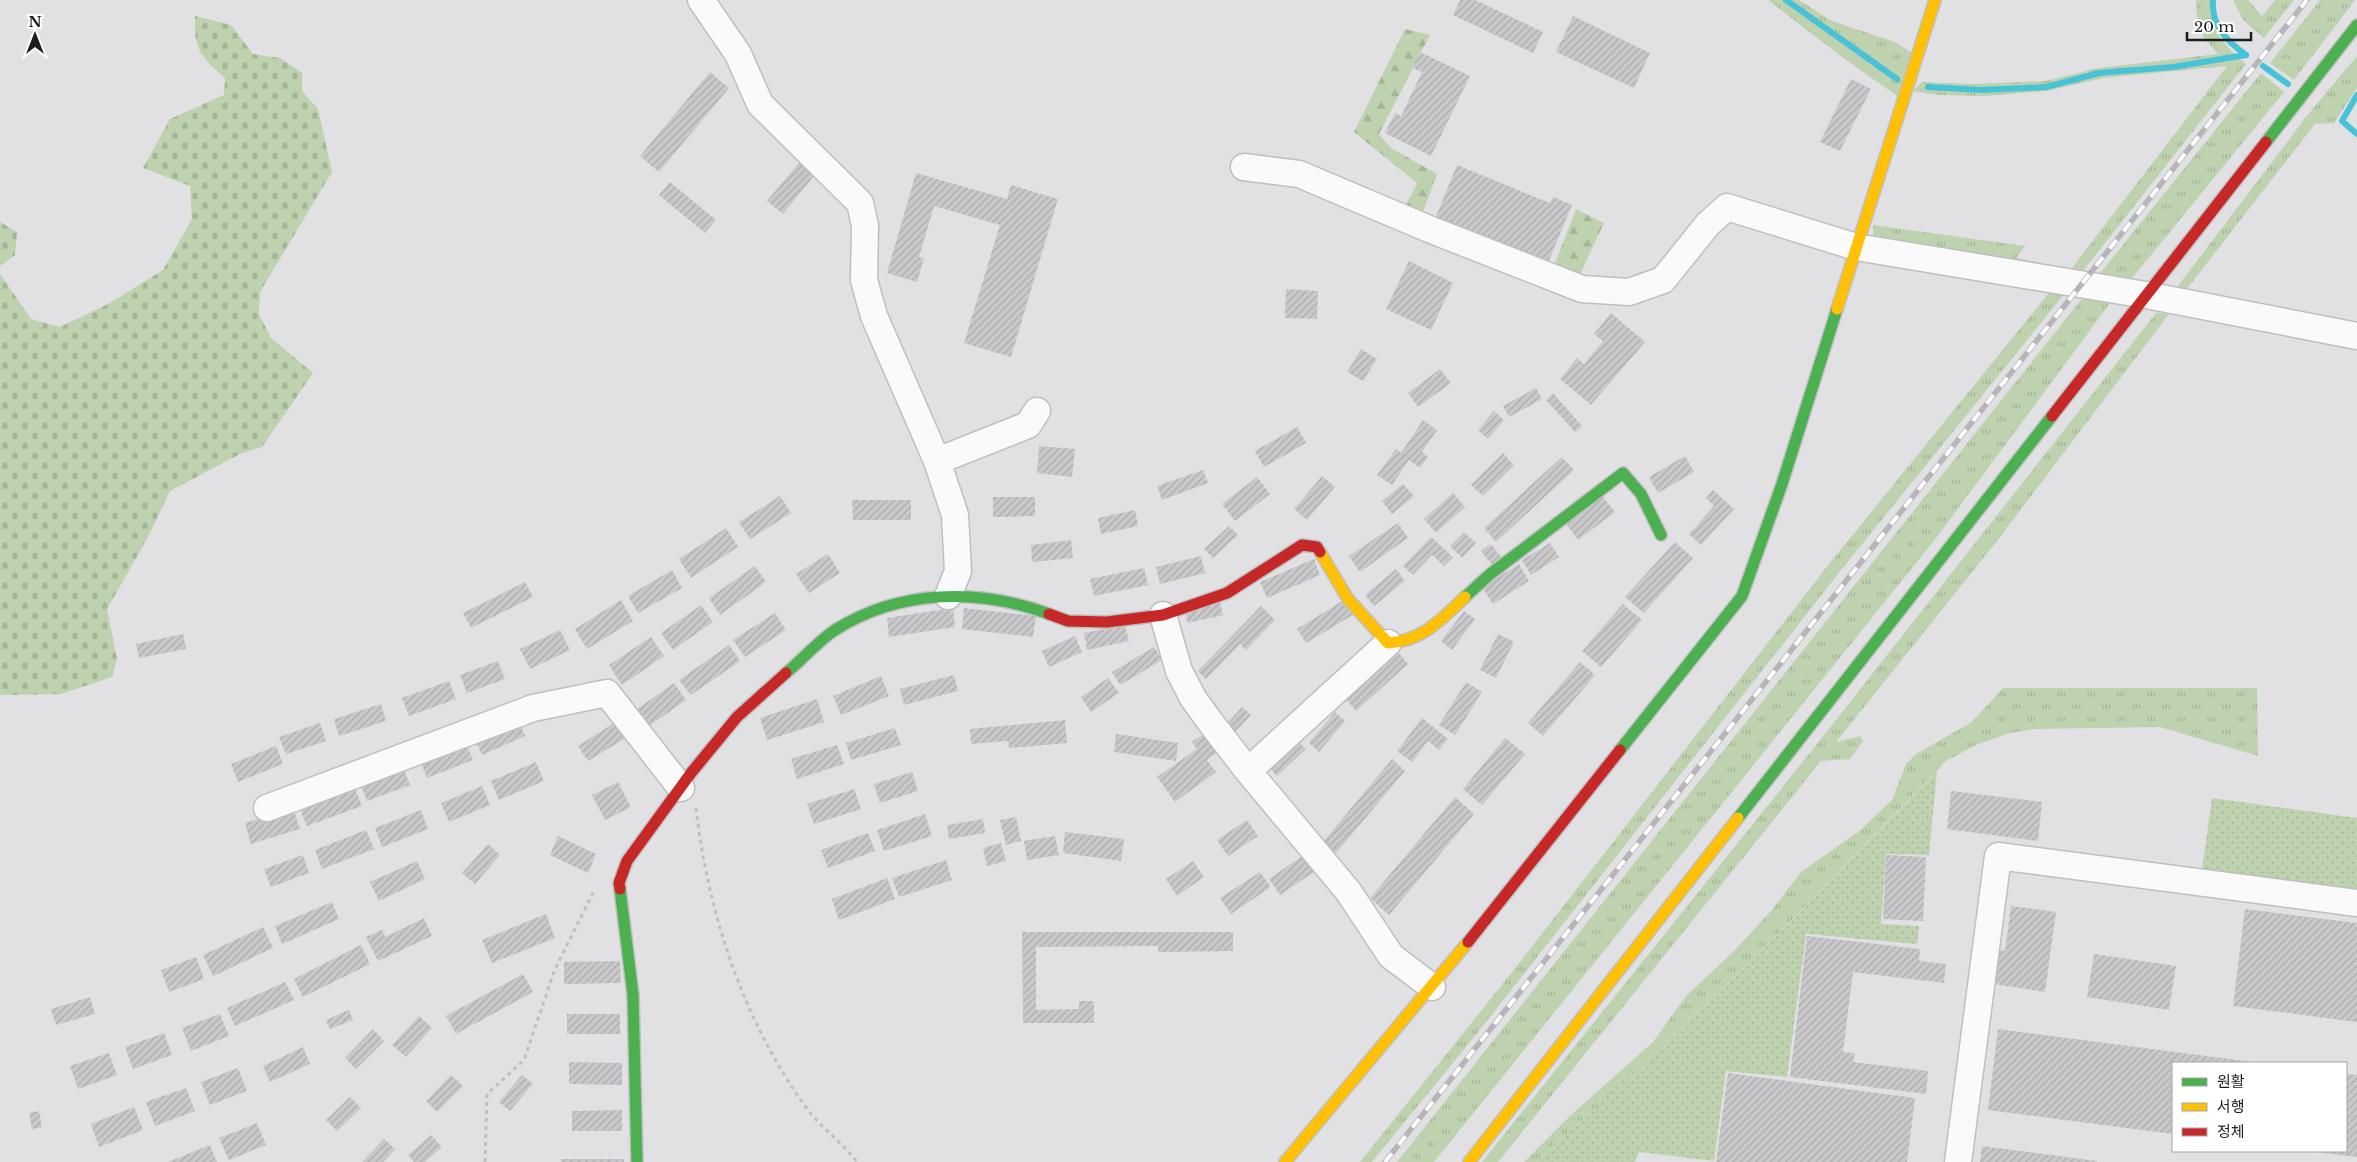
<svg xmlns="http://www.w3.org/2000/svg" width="2357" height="1162" font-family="'Libre Baskerville','Noto Sans KR',serif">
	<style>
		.grass { fill: url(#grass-tufts) }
		.forest { fill: url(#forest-firs) }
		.cemetery { fill: url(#cemetery-stones) }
		.garden { fill: url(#garden-dots) }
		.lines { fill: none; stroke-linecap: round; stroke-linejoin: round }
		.stream { stroke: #47c3d7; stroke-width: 6 }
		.building { fill: url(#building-hatch) }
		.street-casing { stroke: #bfbfc0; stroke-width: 29 }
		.fast-casing { stroke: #bfbfc0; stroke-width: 14 }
		.slow-casing { stroke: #bfbfc0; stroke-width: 14 }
		.jam-casing { stroke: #bfbfc0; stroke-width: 14 }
		.path { stroke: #c0c0c1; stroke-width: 3; stroke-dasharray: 4 4; stroke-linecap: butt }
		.street { stroke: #fafafb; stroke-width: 26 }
		.fast { stroke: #4caf50; stroke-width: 11 }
		.slow { stroke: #ffc107; stroke-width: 11 }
		.jam { stroke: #c62828; stroke-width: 11 }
		.rail-casing { stroke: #b6b6b8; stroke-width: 5.5 }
		.rail { stroke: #fff; stroke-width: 4; stroke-dasharray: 11; stroke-linecap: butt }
	</style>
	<defs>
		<pattern id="grass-tufts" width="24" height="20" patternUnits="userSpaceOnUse" patternTransform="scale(1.25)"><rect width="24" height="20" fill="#bfd2af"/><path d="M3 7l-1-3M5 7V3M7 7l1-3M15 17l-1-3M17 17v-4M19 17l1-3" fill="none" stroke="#a4b496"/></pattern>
		<pattern id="forest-firs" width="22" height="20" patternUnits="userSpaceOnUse" patternTransform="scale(1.25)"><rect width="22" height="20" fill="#bfd2af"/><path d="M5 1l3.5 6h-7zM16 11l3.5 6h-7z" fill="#a4b496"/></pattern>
		<pattern id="cemetery-stones" width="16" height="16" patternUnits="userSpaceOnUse" patternTransform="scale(1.25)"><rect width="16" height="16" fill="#bfd2af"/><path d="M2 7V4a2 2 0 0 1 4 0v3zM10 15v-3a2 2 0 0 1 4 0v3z" fill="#a4b496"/></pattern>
		<pattern id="garden-dots" width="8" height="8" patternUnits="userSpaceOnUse" patternTransform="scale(1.25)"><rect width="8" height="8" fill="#bfd2af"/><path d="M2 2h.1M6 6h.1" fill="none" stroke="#a4b496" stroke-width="1.8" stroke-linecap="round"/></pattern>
		<pattern id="building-hatch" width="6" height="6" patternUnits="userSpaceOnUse" patternTransform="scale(1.25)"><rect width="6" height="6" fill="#c9c9cb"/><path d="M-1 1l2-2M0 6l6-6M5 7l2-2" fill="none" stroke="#acacae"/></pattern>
	</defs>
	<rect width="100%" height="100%" fill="#e1e1e4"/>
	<g class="grass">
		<polygon points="1768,0 1799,0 1832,21 1895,42 1912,53 1897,96 1842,57"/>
		<path d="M2196,0H2211C2210,33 2223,43 2246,64L2083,271L1873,240V225L2025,246L2016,258L2071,269L2227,66L2103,78L2047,91L1984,96L1938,95L1912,91L1922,82L1972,84L2045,81L2099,68L2218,54L2203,37L2197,16Z"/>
		<polygon points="2233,0 2248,0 2262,16 2275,0 2294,0 2264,38 2243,20"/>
		<polygon points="2320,0 2355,0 2294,80 2270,63"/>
		<polygon points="2357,56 2357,88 2334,123 2315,124 2186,290 2174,291 2310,112"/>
		<polygon points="2261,73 2284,92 2125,287 2094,281"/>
		<polygon points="2052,289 2066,292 1838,574 1483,1026 1372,1162 1360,1162 1513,971 1829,564"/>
		<polygon points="2084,296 2111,302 1937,537 1434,1162 1397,1162"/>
		<polygon points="2156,313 2169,314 1997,541 1836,742 1860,736 1863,741 1850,759 1821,761 1498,1162 1482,1162 1825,734"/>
		<polygon points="2003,688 2257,688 2258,756 2160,727 2034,729 2010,733 1976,745 1946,761 1757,956 1537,1162 1524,1162 1571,1115 1653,1042 1686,996 1734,951 1771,911 1801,872 1858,832 1892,800 1906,764 1916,754 1972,722"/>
	</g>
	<g class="forest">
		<polygon points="1405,29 1430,35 1379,134 1391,148 1437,174 1420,220 1406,205 1417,183 1354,132"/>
		<polygon points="1576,209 1604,223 1576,283 1552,271"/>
	</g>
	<g class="cemetery">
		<path d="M195,16L231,25L253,54L280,58L302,73V91L318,109L332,172L260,292L259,314L271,338L313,373L262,447L242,453L170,491L148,537L107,609L117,659L112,677L61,694L0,695V274L31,319L60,327L110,303L163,270L192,219L190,186L143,168L170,119L224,95L225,78C200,56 194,50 195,16Z"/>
		<polygon points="0,222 17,232 15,255 0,266"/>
	</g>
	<g class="garden">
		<polygon points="1937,771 1929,855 1886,854 1881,924 1919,926 1917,944 1806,934 1787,1077 1726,1071 1714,1161 1639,1152 1635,1162 1537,1162 1757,956"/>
		<polygon points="2212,798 2357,818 2357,896 2201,877"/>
	</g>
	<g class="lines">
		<g class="stream">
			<polyline points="1786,0 1897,79"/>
			<path d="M2213,0C2211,26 2227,41 2246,55"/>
			<polyline points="2263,66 2288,84"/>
			<polyline points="1928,87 1982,90 2046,87 2099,73 2173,67 2246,55"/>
			<polyline points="2357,95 2342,121 2357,134"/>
		</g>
	</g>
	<g class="building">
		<polygon points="1460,0 1475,0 1543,32 1533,53 1453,15"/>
		<polygon points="1573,16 1650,53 1634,88 1556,52"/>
		<polygon points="1420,52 1470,76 1431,156 1385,133 1395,113 1401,116 1422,72 1412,68"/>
		<polygon points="710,72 729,88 659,172 640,156"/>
		<polygon points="1851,79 1871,89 1840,151 1820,142"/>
		<polygon points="803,158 818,171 783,214 767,201"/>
		<polygon points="1457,165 1550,203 1553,197 1572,205 1545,270 1531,256 1465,228 1461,236 1433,224"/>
		<polygon points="916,173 1007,199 1011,185 1058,199 1011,357 964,343 1000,225 934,206 919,257 924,258 917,282 887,273"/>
		<polygon points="670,182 716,220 705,233 659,195"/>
		<polygon points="1409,261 1453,283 1431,330 1386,309"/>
		<polygon points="1286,289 1318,291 1317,319 1285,318"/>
		<polygon points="1611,313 1645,342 1591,405 1560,379 1577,358 1584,364 1603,341 1594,334"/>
		<polygon points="1361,349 1377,359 1363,381 1347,372"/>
		<polygon points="1440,369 1451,383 1418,407 1408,393"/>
		<polygon points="1536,388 1542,399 1509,417 1503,406"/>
		<polygon points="1553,393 1582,426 1575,432 1546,400"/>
		<polygon points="1494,411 1504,420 1488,439 1478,430"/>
		<polygon points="1423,420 1437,430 1422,452 1428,457 1420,468 1409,460 1392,485 1377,475 1396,449 1401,453"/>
		<polygon points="1297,427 1306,443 1264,467 1255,451"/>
		<polygon points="1039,446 1075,449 1072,477 1037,473"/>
		<polygon points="1503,453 1514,465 1483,496 1471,485"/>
		<polygon points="1685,456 1694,472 1658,493 1649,477"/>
		<polygon points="1562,457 1574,470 1496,542 1484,528"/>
		<polygon points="1203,470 1208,483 1162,500 1157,486"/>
		<polygon points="1322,476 1335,487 1307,520 1294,509"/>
		<polygon points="1257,477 1270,494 1235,521 1222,504"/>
		<polygon points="1403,484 1414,496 1392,514 1382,501"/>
		<polygon points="1713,490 1734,509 1701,545 1689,534 1714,506 1706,498"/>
		<polygon points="1453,493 1465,507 1436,533 1424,519"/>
		<polygon points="780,496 791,513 750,539 739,522"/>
		<polygon points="993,497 1035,497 1035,516 993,517"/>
		<polygon points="1603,497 1615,512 1578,540 1566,524"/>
		<polygon points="852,500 911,500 911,520 853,520"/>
		<polygon points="1135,510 1138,526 1101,534 1098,518"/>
		<polygon points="1398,523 1408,538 1360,572 1349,556"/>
		<polygon points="1229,526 1238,535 1213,558 1204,549"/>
		<polygon points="726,528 738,547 691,578 679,559"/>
		<polygon points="1464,532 1476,543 1462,558 1450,546"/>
		<polygon points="1431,537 1453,557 1444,566 1432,555 1413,575 1403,566"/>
		<polygon points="1071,540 1073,558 1032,562 1031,545"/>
		<polygon points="1675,542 1693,558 1644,613 1625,597"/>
		<polygon points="1550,543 1559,557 1531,575 1522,560"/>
		<polygon points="1491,544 1502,558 1493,566 1481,551"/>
		<polygon points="828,554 840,573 809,593 796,574"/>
		<polygon points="1201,556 1205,573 1160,584 1156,567"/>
		<polygon points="1314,559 1320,575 1267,598 1260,582"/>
		<polygon points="1519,564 1529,581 1493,604 1482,587"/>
		<polygon points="755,566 766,582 720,615 709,598"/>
		<polygon points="1144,568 1148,585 1094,596 1090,579"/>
		<polygon points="1396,569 1405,581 1374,606 1365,595"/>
		<polygon points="672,570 682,588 638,613 628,596"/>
		<polygon points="525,582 533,597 471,628 463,613"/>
		<polygon points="1219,599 1223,615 1188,623 1184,608"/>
		<polygon points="621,600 633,621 587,649 575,629"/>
		<polygon points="1344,600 1353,615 1306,643 1297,629"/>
		<polygon points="1623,604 1642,620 1601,667 1582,651"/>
		<polygon points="701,605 713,622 673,650 661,633"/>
		<polygon points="1261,606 1275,620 1246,650 1240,644 1206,679 1198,671"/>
		<polygon points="953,608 955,627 889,637 887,618"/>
		<polygon points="964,608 1036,616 1033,637 962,629"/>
		<polygon points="1464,611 1475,619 1452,650 1441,641"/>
		<polygon points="775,613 786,630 745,657 733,640"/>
		<polygon points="1125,625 1129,641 1087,650 1084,633"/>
		<polygon points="560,630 570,650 530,669 520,649"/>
		<polygon points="183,634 186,649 139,658 136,644"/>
		<polygon points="1498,634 1514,642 1496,678 1480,670"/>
		<polygon points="1075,636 1082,652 1049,667 1042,651"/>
		<polygon points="651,637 664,656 622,685 609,665"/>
		<polygon points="729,645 740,661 691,695 679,680"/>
		<polygon points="1154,647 1162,660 1120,685 1112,672"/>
		<polygon points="1397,651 1408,664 1356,711 1345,698"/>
		<polygon points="498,661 505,679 467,693 460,675"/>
		<polygon points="1580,662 1595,675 1543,736 1528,723"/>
		<polygon points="954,675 958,691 904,705 900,689"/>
		<polygon points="881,676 889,696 841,715 833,696"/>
		<polygon points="1108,678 1119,693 1091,712 1081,697"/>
		<polygon points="449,681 456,699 409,716 402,698"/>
		<polygon points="1466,682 1482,692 1455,735 1439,725"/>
		<polygon points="674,683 686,700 645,729 633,712"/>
		<polygon points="817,699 824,722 767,740 760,718"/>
		<polygon points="381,704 386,721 339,736 334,719"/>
		<polygon points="1242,707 1251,715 1232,735 1224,727"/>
		<polygon points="1335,712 1345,721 1319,752 1309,743"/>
		<polygon points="622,718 632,734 588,761 578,746"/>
		<polygon points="1422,718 1448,739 1439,750 1428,741 1412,762 1397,751"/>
		<polygon points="1065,720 1067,743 1009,748 1008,741 971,744 970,729"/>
		<polygon points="519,721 525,736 482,755 475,740"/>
		<polygon points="320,723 326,741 286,754 279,737"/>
		<polygon points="895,728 901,745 851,760 846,743"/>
		<polygon points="1210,730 1223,748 1207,760 1216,772 1175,802 1157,777 1197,749 1192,742"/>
		<polygon points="1116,734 1178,743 1176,761 1114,752"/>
		<polygon points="1295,737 1306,749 1277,776 1266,764"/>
		<polygon points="1505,738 1525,754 1482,805 1463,789"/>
		<polygon points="466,743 473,760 427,778 420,761"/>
		<polygon points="837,745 844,764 797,779 791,759"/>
		<polygon points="276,746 283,764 238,782 231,764"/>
		<polygon points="1392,759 1405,771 1336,853 1323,842"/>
		<polygon points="536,762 544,781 499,800 491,781"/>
		<polygon points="403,767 410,785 367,801 360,783"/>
		<polygon points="912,772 918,791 880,803 874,784"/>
		<polygon points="618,782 631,807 605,820 592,795"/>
		<polygon points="354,786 362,806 307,826 299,807"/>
		<polygon points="482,786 490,805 449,822 441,803"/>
		<polygon points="854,789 861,809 814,824 807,804"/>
		<polygon points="1951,791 2042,802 2038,841 1947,829"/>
		<polygon points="1455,797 1474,814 1389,915 1370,898"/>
		<polygon points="293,808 300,829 251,844 245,823"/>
		<polygon points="421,810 428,829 382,847 375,828"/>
		<polygon points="925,814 932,836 884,851 877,830"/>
		<polygon points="1016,817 1021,841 1006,845 1000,820"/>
		<polygon points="983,819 985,833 949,839 947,825"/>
		<polygon points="1247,820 1258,836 1228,856 1217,840"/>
		<polygon points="366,830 374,849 322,869 315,850"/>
		<polygon points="1065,832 1124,839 1121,861 1063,853"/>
		<polygon points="868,833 875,851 828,868 821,850"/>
		<polygon points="558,836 596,854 588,873 550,855"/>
		<polygon points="1055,836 1059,855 1027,860 1024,841"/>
		<polygon points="1001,843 1006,861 987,866 983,848"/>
		<polygon points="488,844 500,855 475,884 462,873"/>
		<polygon points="303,855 309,873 271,887 264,869"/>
		<polygon points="1304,855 1314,872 1280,895 1269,879"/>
		<polygon points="1886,855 1926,857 1923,921 1883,919"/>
		<polygon points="946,860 952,880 899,897 892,878"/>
		<polygon points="417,861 425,879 379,901 370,882"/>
		<polygon points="1193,861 1204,877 1177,896 1166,879"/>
		<polygon points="1260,872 1271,887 1231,914 1220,898"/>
		<polygon points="887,878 895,899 839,920 832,899"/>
		<polygon points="332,902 339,919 282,944 275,926"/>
		<polygon points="2011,906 2056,912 2045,992 1993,984 1997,950 2005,951"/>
		<polygon points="2245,909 2357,923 2357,1022 2233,1006"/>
		<polygon points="546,914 555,938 492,963 482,940"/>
		<polygon points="424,918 432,936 378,961 366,937 382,930 385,937"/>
		<polygon points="263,927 273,948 213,976 203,955"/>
		<polygon points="1022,932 1233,932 1233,951 1158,952 1158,946 1036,947 1036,1010 1079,1009 1079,1001 1094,1001 1094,1023 1023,1023"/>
		<polygon points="1807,936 1920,949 1919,961 1946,964 1944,983 1853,972 1843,1052 1855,1053 1853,1062 1928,1071 1926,1094 1790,1077"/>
		<polygon points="361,945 370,964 303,997 294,979"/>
		<polygon points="2094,954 2176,966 2169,1010 2087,997"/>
		<polygon points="196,957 204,979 169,992 161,970"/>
		<polygon points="620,961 621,983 564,984 564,962"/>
		<polygon points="523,974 533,992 456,1034 446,1016"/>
		<polygon points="285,982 294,1000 235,1026 227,1008"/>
		<polygon points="90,997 95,1014 56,1025 51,1009"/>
		<polygon points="349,1010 353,1020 330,1029 326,1020"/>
		<polygon points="220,1014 229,1036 191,1051 182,1028"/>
		<rect x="567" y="1014" width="53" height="20"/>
		<polygon points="419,1016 432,1028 406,1057 392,1045"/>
		<polygon points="373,1029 384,1041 356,1069 345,1058"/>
		<polygon points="1998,1029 2253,1062 2253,1063 2173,1063 2173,1134 1988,1110"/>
		<polygon points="164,1033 172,1055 133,1069 125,1047"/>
		<polygon points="303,1047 310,1064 270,1082 263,1066"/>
		<polygon points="109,1053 117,1075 78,1089 70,1066"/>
		<polygon points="569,1062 622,1063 622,1085 569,1084"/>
		<polygon points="238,1068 247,1091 210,1105 201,1082"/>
		<polygon points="1728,1073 1915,1098 1907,1162 1716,1162"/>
		<polygon points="2346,1074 2357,1075 2357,1157 2316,1152 2346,1151"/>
		<polygon points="451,1075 463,1086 437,1112 426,1101"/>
		<polygon points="522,1075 533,1084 510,1111 499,1102"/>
		<polygon points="186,1088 195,1111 155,1126 146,1102"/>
		<polygon points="350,1097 361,1108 337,1131 326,1120"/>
		<polygon points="134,1107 143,1130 99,1147 91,1124"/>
		<polygon points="622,1110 622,1131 572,1131 572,1111"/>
		<polygon points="39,1111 42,1127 32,1129 29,1113"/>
		<polygon points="257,1123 266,1145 229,1160 219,1138"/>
		<polygon points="431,1135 442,1147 425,1162 414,1162 408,1155"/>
		<polygon points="384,1139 395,1149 383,1162 362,1162"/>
		<polygon points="210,1145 217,1162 168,1162"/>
		<polygon points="1982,1146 2097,1161 2097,1162 1980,1162"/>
		<rect x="561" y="1159" width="63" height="3"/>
	</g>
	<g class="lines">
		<defs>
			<g id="street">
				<polyline points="701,0 738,54 760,104 860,203 865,226 864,280 874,316 937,461 955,515 958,571 948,596"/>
				<polyline points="1244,167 1299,174 1429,229 1582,289 1629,292 1663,280 1708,224 1727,207 1856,247 2146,295 2357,336"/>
				<polyline points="937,461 1028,425 1037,411"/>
				<polyline points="1163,615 1179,671 1193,698 1211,723 1248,771 1348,891 1391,956 1432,987"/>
				<polyline points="1248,771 1388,643"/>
				<polyline points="267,808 533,708 607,693 681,788"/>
				<polyline points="1958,1162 1998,856 2357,903"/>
			</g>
			<g id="fast">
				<polyline points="2266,142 2357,25"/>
				<polyline points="1465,597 1489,575 1623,473 1641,494 1661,535"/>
				<path d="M786,673C802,660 817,642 835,630C900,589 979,588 1049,614"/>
				<polyline points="1620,750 1742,596 1782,484 1837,309"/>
				<polyline points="1738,818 2052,416"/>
				<polyline points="620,889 633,995 637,1162"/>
			</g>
			<g id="slow">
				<polyline points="1837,309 1935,0"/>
				<path d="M1320,552L1348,599L1388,643C1422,641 1441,620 1465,597"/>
				<polyline points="1285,1162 1468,942"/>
				<polyline points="1469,1162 1738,818"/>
			</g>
			<g id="jam">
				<polyline points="2052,416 2266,142"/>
				<polyline points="1049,614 1068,621 1107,622 1163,615 1227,593 1302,545 1317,547 1320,552"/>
				<polyline points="620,889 619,883 627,861 691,773 737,717 786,673"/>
				<polyline points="1468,942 1620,750"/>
			</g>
		</defs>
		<use href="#street" class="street-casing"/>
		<use href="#fast" class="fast-casing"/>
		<use href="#slow" class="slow-casing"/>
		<use href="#jam" class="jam-casing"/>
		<g class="path">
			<path d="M696,808C708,913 743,1020 805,1106C820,1127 842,1142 857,1162"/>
			<polyline points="485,1162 487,1094 524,1060 555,969 595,889"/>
		</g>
		<use href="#street" class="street"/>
		<use href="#fast" class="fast"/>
		<use href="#slow" class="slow"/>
		<use href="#jam" class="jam"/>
		<defs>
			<polyline id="rail" points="1385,1162 2307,0"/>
		</defs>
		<use href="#rail" class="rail-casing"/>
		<use href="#rail" class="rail"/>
	</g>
	<rect x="2172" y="1062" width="175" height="90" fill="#ffffff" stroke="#a5a5a5"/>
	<rect x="2182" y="1078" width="25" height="8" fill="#4caf50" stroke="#a5a5a5"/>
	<text x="2217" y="1087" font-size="15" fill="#1d1d1f">원활</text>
	<rect x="2182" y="1103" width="25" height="8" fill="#ffc107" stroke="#a5a5a5"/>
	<text x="2217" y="1112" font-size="15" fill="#1d1d1f">서행</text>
	<rect x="2182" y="1128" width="25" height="8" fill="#c62828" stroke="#a5a5a5"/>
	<text x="2217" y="1137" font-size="15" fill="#1d1d1f">정체</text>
	<g transform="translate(35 35)" stroke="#ffffff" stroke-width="4" paint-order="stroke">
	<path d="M0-4L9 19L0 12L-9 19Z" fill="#1d1d1f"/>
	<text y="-8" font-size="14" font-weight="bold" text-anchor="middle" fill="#1d1d1f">N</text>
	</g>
	<path d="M2187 32v8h64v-8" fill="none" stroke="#1d1d1f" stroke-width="2.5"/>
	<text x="2194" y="32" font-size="15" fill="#1d1d1f" stroke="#ffffff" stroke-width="4" paint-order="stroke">20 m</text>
</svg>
